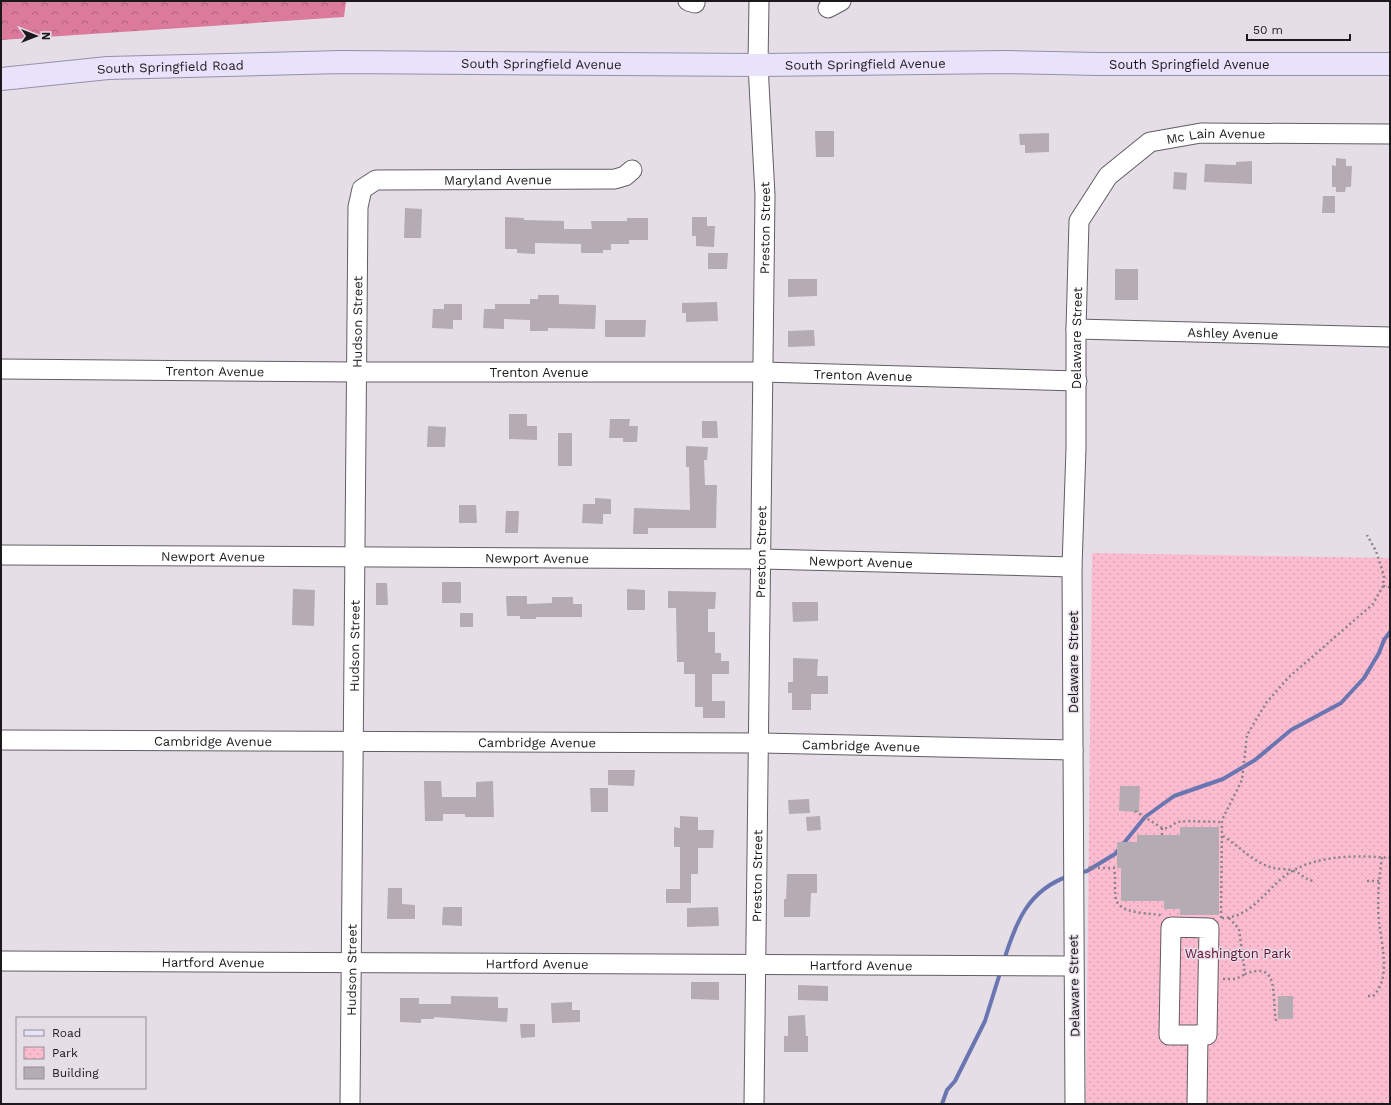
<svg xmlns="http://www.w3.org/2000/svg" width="1391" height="1105" font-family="'Work Sans',sans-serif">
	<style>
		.forest { fill: url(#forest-crowns) }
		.park { fill: url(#park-dots) }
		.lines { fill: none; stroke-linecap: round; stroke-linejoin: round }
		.stream { stroke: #6a76b2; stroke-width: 4 }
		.building { fill: #b5abb2 }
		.minor-casing { stroke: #635d65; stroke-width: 21 }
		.major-casing { stroke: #968fab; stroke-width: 24 }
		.path { stroke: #888389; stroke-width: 2.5; stroke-dasharray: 2 3; stroke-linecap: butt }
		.minor { stroke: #fff; stroke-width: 19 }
		.major { stroke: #e8e2fb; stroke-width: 22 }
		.labels { text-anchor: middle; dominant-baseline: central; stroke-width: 3; stroke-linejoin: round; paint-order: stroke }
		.street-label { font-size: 13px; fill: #1b191c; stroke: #e5dee7 }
		.park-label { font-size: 13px; fill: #670f37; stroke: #e5dee7 }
	</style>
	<defs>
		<pattern id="forest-crowns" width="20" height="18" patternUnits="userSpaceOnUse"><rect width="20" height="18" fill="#db7a9b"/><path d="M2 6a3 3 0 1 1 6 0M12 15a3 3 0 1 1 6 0" fill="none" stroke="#b1637e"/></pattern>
		<pattern id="park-dots" width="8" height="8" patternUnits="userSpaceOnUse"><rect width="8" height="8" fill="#fcbccf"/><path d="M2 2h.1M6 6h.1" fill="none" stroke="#d7a1b1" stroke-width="1.8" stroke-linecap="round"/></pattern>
	</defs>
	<rect width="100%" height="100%" fill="#e5dee7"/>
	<polygon class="forest" points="1,1 346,1 344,17 1,40"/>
	<polygon class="park" points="1092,553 1390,558 1390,1104 1086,1104"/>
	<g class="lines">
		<g class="stream">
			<polyline points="1079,873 1087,871 1115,854 1145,817 1174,796 1223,779 1255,760 1291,730 1341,703 1364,678 1379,653 1384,640 1390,632"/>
			<path d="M1004,960C1016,922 1028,890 1069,876"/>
			<polyline points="942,1104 947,1090 955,1081 985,1021 1001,970"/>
		</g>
	</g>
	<g class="building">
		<polygon points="815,131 834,131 834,157 816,157"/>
		<polygon points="1049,133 1049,152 1025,153 1025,145 1020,145 1019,134"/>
		<polygon points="1336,158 1346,159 1346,166 1352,166 1351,187 1346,187 1345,192 1336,192 1336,187 1332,187 1332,165 1336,166"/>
		<polygon points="1252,161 1252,184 1204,182 1205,164 1236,165 1236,162"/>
		<polygon points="1174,172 1187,173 1186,190 1173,189"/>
		<polygon points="1323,196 1335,196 1335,213 1322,213"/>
		<polygon points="405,208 422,209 421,238 404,238"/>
		<polygon points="505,217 524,218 524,220 564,221 564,229 592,229 591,221 627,221 627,218 648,218 648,240 629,240 629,244 611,244 611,250 603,250 603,253 581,253 581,244 535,243 535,254 517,253 517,249 505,249"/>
		<polygon points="692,217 707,217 707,226 715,226 714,247 696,246 696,236 692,236"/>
		<polygon points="708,253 728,253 727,269 708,269"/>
		<rect x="1115" y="269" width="23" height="31"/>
		<polygon points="788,279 817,279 817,296 788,297"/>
		<polygon points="538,295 559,295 559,304 596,305 595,329 548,328 548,331 530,331 530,320 504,319 504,329 483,328 484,309 495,309 495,304 530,304 530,299 538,299"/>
		<polygon points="717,302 718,321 686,322 686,313 682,313 682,303"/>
		<polygon points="444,304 462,304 462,320 453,320 453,329 432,328 433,309 444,309"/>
		<polygon points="605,320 646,320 645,337 605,337"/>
		<polygon points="814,330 815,346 788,347 788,331"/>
		<polygon points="509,414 527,414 527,426 537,426 537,440 509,439"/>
		<polygon points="610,419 630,419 629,426 638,426 637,442 623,442 623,438 609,438"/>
		<polygon points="702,421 717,421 718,438 702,438"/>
		<polygon points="428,426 446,427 445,447 427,447"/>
		<rect x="558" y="433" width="14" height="33"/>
		<polygon points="686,446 708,447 707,460 704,460 705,485 717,485 716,528 648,528 648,534 633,534 634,508 690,510 689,467 686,467"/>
		<polygon points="595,498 611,499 611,514 603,514 603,524 582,523 583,504 595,504"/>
		<polygon points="459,505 476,505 477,523 459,523"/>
		<polygon points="506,511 519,511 518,533 505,533"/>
		<rect x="442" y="582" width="19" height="21"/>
		<polygon points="376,583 387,583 388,605 376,605"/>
		<polygon points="293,589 315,590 314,626 292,625"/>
		<polygon points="627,589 645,590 645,610 627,610"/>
		<polygon points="668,591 716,592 715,609 708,609 708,632 715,632 715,653 721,653 721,661 729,661 729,674 712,674 712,701 725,701 725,718 703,718 703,707 695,707 695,674 684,674 684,662 677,662 676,608 668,608"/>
		<polygon points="506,596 527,596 527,604 552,603 552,597 573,597 573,604 582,604 582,617 536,617 536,619 520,619 520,616 507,616"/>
		<polygon points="792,602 818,602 818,621 793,622"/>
		<rect x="460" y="613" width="13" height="14"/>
		<polygon points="793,658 818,659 817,676 828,676 828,694 811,694 811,710 792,710 792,693 788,693 788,682 793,682"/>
		<polygon points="608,770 635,770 634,786 608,785"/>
		<polygon points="424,781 441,781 442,797 476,797 476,782 493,781 494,817 465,817 465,814 443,814 443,821 425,821"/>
		<polygon points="1120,786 1140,786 1139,812 1119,811"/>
		<polygon points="590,788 608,788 608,812 591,812"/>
		<polygon points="809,799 810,813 789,814 788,800"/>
		<polygon points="680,816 698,817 698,830 714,830 713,848 698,848 698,874 691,874 691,903 666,903 666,889 680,889 680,847 674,847 674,827 680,828"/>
		<polygon points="820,816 821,830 807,831 806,817"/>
		<polygon points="1180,827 1219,827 1219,915 1180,915 1180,909 1164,909 1164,901 1121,901 1121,868 1117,868 1117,842 1137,842 1137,835 1180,835"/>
		<polygon points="787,874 817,874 817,893 811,893 810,917 784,917 784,899 786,899"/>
		<polygon points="388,888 402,888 402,904 415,905 415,919 387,919"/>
		<polygon points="443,907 462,907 462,926 442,925"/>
		<polygon points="718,907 719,926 687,927 687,908"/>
		<polygon points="691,982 719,982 719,1000 691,999"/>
		<polygon points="798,985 828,986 828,1001 798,1000"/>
		<polygon points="451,996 498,997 498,1008 508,1008 507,1022 434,1017 434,1019 421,1019 421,1023 400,1022 400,998 419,998 419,1004 451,1004"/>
		<rect x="1278" y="996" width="15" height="23"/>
		<polygon points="572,1002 572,1010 580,1010 580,1022 552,1023 551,1003"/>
		<polygon points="805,1015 806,1036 808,1036 808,1052 784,1052 784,1036 788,1036 788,1016"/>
		<polygon points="520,1024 535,1024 535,1037 521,1038"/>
	</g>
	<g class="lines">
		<defs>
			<g id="minor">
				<polyline points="688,1 695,3"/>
				<polyline points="828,8 841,1"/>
				<path id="s1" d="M1076,329L1390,337"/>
				<path id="s2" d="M1,369L356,372H762L1077,381"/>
				<path id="s3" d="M1,555L760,559L1072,567"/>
				<path id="s4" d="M1,740L758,743L1073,750"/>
				<polygon points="1171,927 1209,928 1207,1035 1169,1035"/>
				<path id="s5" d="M1,961L1073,966"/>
				<path id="s6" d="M350,1104L358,207L362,189L376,180L615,179L625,176L632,170"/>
				<path id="s7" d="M754,1104L765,195L758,65L759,1"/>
				<path id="s8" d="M1075,1104L1072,567L1076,448V329L1079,221L1108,176L1150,142L1201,133L1390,134"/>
				<polyline points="1197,1104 1198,1035"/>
			</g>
			<g id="major">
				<path id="s9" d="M1,79L108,68L341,62L758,65L1006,62L1099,64H1390"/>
			</g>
		</defs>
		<use href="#minor" class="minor-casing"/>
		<use href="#major" class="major-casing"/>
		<g class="path">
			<polyline points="1383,586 1390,587"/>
			<polyline points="1135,811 1162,828 1168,828 1177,822 1187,821 1222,822"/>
			<polyline points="1162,828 1162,835"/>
			<path d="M1223,836C1239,846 1252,861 1270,867C1278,870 1287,868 1294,871C1302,874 1304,879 1313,881"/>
			<path d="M1088,868H1114C1116,878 1114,889 1116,899C1119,914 1149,913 1161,915"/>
			<polyline points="1367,881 1379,881"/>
			<polyline points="1221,918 1222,820 1242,780 1247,735 1266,703 1289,677 1373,604 1383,586 1384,576 1376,551 1367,535"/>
			<path d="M1222,918C1254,918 1269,883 1294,870C1321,855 1360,855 1390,858"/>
			<path d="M1229,918L1239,929L1245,974C1249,973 1253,971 1258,971C1280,969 1271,1010 1277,1023"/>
			<polyline points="1223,979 1236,979 1245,974"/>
			<path d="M1368,996H1373C1391,979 1382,946 1379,922C1377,900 1379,879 1382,857"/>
		</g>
		<use href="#minor" class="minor"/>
		<use href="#major" class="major"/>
	</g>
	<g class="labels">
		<g class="street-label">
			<text stroke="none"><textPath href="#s9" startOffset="541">South Springfield Avenue</textPath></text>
			<text stroke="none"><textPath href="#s9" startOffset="865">South Springfield Avenue</textPath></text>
			<text stroke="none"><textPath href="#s9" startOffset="1189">South Springfield Avenue</textPath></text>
			<text stroke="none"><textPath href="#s9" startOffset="170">South Springfield Road</textPath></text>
			<text stroke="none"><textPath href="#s8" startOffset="1057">Mc Lain Avenue</textPath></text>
			<text stroke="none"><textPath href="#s6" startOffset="1054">Maryland Avenue</textPath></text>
			<text stroke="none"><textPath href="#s7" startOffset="876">Preston Street</textPath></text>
			<text stroke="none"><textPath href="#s6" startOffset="782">Hudson Street</textPath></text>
			<text stroke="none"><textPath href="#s1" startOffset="157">Ashley Avenue</textPath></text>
			<text stroke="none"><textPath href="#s8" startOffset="766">Delaware Street</textPath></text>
			<text stroke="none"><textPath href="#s2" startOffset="214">Trenton Avenue</textPath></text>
			<text stroke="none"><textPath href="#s2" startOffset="538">Trenton Avenue</textPath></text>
			<text stroke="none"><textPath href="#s2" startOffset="862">Trenton Avenue</textPath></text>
			<text stroke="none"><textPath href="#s7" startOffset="552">Preston Street</textPath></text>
			<text stroke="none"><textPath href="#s3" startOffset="212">Newport Avenue</textPath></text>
			<text stroke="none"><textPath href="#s3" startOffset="536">Newport Avenue</textPath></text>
			<text stroke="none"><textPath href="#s3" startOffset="860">Newport Avenue</textPath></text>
			<text stroke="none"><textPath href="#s6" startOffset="458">Hudson Street</textPath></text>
			<text transform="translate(1073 662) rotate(-90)">Delaware Street</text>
			<text stroke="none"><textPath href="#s4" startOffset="212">Cambridge Avenue</textPath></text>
			<text stroke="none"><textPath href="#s4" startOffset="536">Cambridge Avenue</textPath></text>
			<text stroke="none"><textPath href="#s4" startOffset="860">Cambridge Avenue</textPath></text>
			<text stroke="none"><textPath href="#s7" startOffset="228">Preston Street</textPath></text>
			<text stroke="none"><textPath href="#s5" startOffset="212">Hartford Avenue</textPath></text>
			<text stroke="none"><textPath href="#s5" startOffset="536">Hartford Avenue</textPath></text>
			<text stroke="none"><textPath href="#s5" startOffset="860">Hartford Avenue</textPath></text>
			<text stroke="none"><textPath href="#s6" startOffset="134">Hudson Street</textPath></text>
			<text transform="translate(1074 986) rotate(-91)">Delaware Street</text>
		</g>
		<g class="park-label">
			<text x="1238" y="953">Washington Park</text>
		</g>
	</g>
	<rect width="1391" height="1105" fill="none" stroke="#1b191c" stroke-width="4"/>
	<rect x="16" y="1017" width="130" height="72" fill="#e5dee7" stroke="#948f96"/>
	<rect x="24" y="1030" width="20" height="6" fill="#e8e2fb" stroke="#948f96"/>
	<text x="52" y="1037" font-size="12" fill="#1b191c">Road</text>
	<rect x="24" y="1047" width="20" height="12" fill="url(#park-dots)" stroke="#948f96"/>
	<text x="52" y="1057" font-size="12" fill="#1b191c">Park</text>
	<rect x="24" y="1067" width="20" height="12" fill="#b5abb2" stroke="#948f96"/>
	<text x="52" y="1077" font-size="12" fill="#1b191c">Building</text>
	<g transform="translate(36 36) rotate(90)" stroke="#e5dee7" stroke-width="3" paint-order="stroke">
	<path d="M0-3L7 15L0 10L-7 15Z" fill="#1b191c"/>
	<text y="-6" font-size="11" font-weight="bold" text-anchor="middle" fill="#1b191c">N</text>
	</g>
	<path d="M1247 34v6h103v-6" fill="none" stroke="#1b191c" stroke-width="2"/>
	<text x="1253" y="34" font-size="12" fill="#1b191c" stroke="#e5dee7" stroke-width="3" paint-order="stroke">50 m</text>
</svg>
